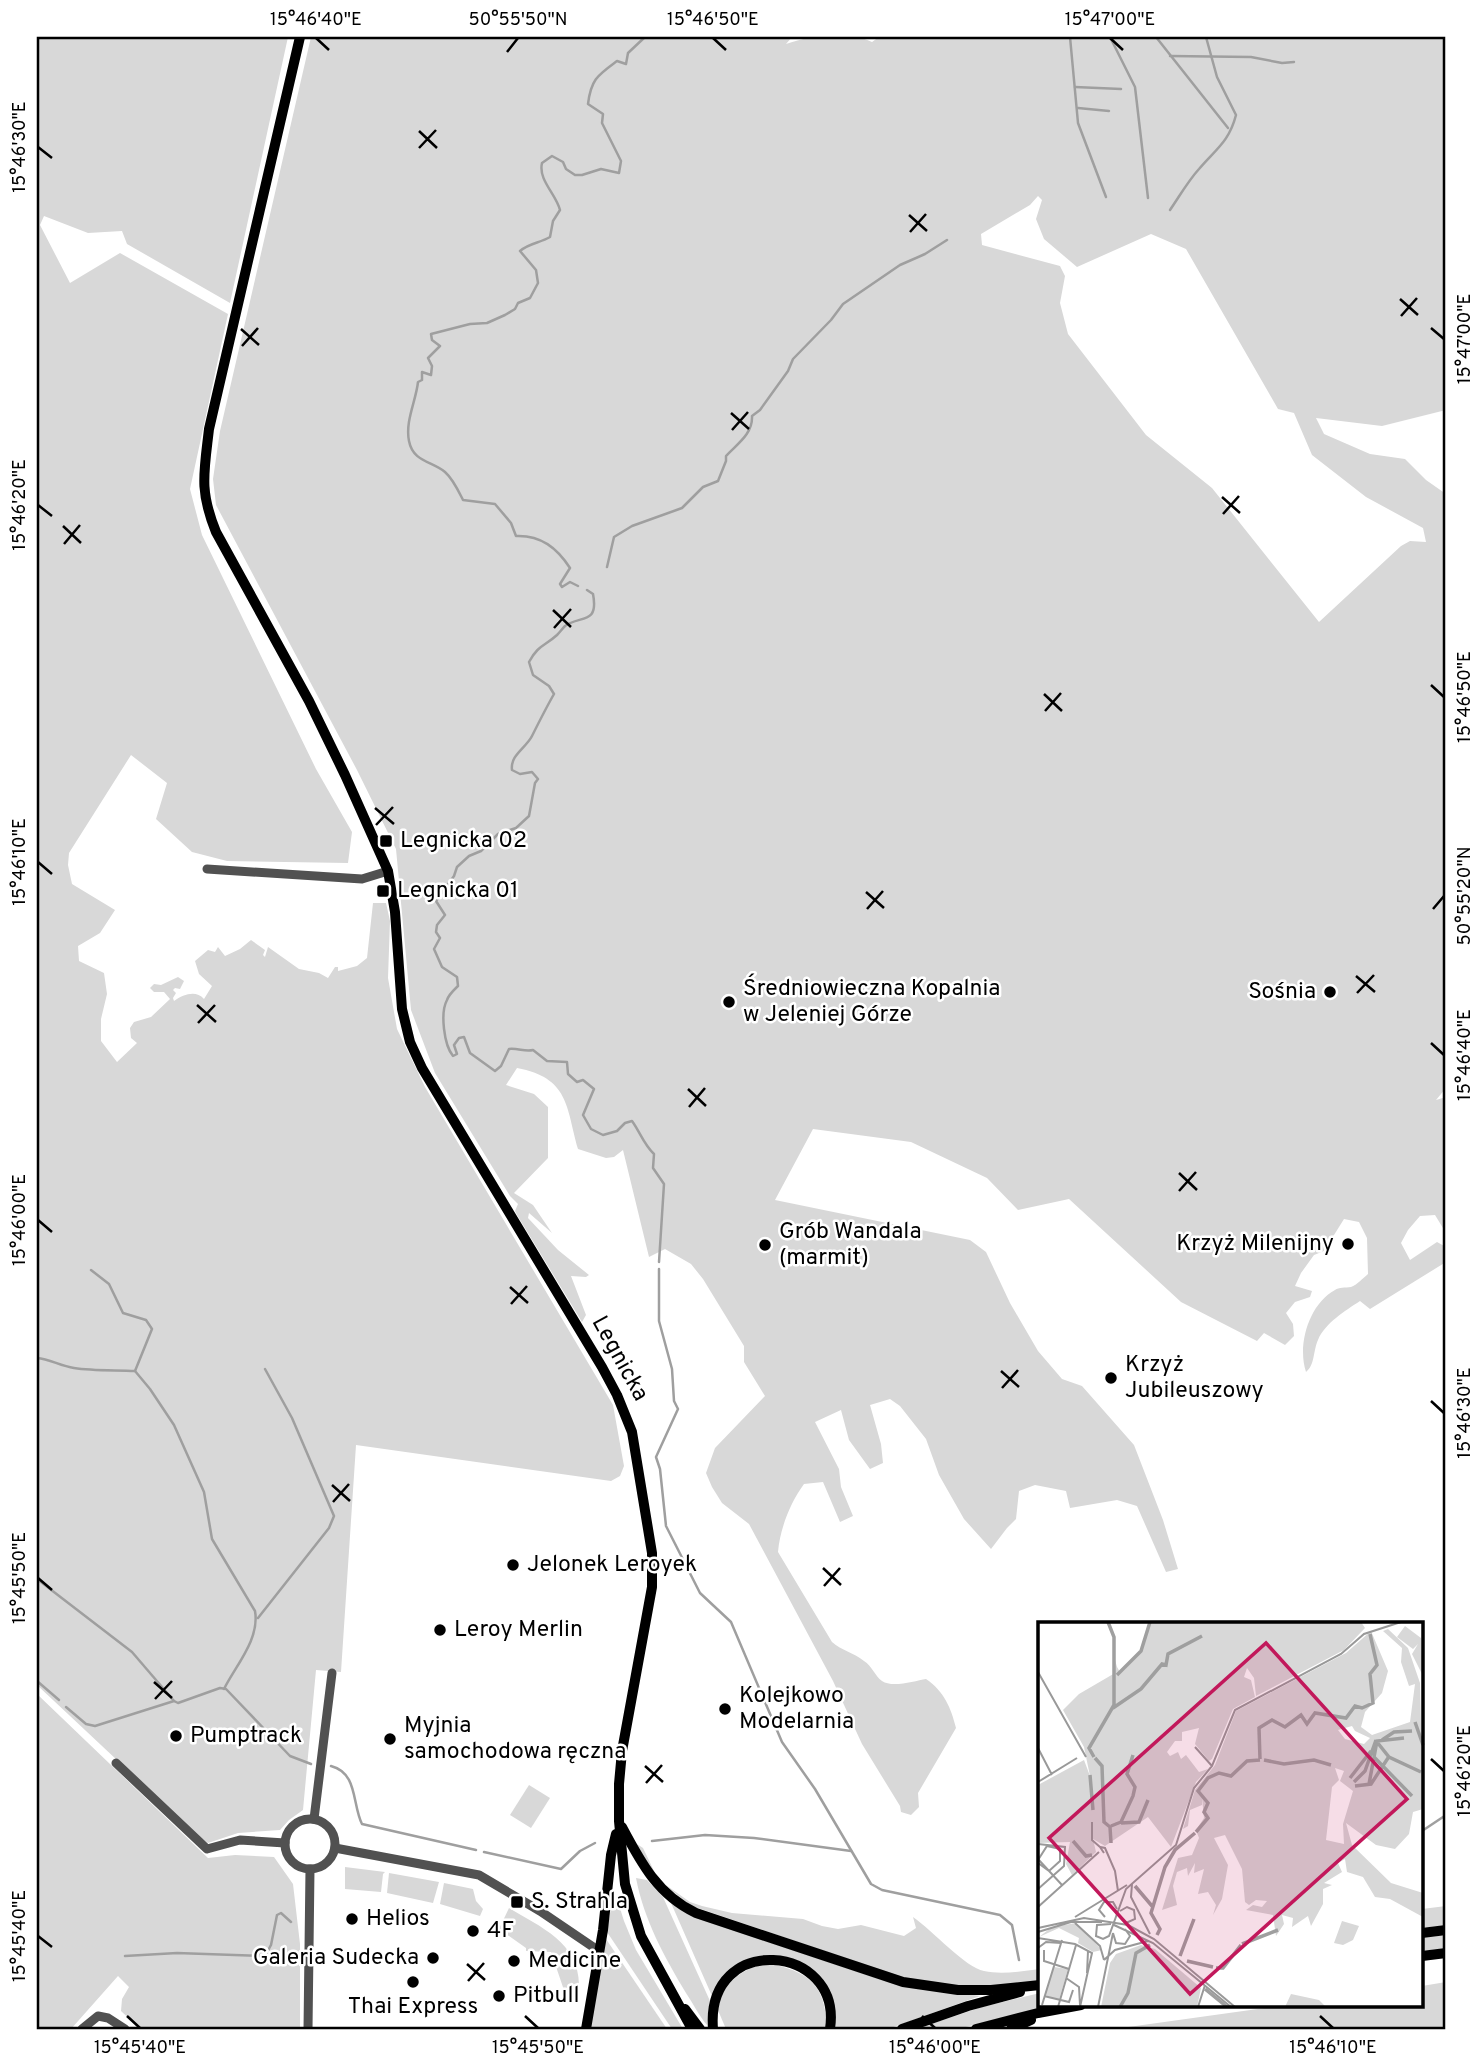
<svg xmlns="http://www.w3.org/2000/svg" width="1483" height="2066" font-family="Overpass,sans-serif">
	<style>
		.green { fill: #d8d8d8; fill-rule: evenodd }
		.lines { fill: none; stroke-linecap: round; stroke-linejoin: round }
		.stream { stroke: #9f9f9f; stroke-width: 2.5 }
		.minor { stroke: #515151; stroke-width: 9 }
		.major { stroke: #000; stroke-width: 10 }
		.ticks { fill: none; stroke: #000; stroke-width: 2.5 }
		.poi-dot { fill: #000; stroke: #fff; stroke-width: 2.5 }
		.labels { text-anchor: middle; dominant-baseline: central; stroke-width: 5; stroke-linejoin: round; paint-order: stroke }
		.poi-label { font-size: 23px; fill: #000; stroke: #fff; text-anchor: start }
		.street-label { font-size: 23px; fill: #000; stroke: #fff }
		.inset-river { fill: none; stroke: #9f9f9f; stroke-width: 3.5 }
		.inset-road { fill: none; stroke: #999; stroke-width: 2 }
		.view { fill: #c2185b; fill-opacity: 0.15; stroke: #c2185b; stroke-width: 3.5 }
		.inset-edge { fill: none; stroke: #000; stroke-width: 3.5 }
		.neatline { fill: none; stroke: #000; stroke-width: 2.5 }
		.ticks-label { font-size: 18px; text-anchor: middle; fill: #000 }
	</style>
	<rect width="100%" height="100%" fill="#fff"/>
	<g class="green">
		<path d="M37,37H288L230,303L127,244L122,231L88,233L44,216L40,225L70,283L120,253L228,314L190,489L202,535L316,769L352,832L348,863L227,861L192,852L156,819L167,783L131,755L69,853L68,865L72,884L115,910L100,933L78,946L79,961L104,973L107,994L101,1019V1041L117,1062L137,1043L131,1038L130,1028L134,1022L151,1017L170,999L164,992H154L150,988L154,984L161,985L178,977L184,981L180,989L175,988L173,990L176,993L173,998L174,1001C184,994 196,990 204,999L212,986L199,974L195,961L208,950L215,952L218,947L225,956L240,949L251,940L265,950L263,955L265,957L268,947L299,969L319,973L328,978L335,967H338V971L357,966L367,958L373,903H386L390,921L388,978L397,1029L425,1087L613,1405L624,1466L620,1476L611,1481L356,1445L341,1672L316,1670L303,1810L289,1820L280,1830L238,1833L208,1843L199,1837L37,1685Z"/>
		<path d="M311,37H792L786,44C811,35 847,30 872,42L879,37H1446V410L1382,426L1316,418L1324,434L1370,454L1405,459L1426,480L1446,494V1088L1436,1100L1446,1097V1233L1435,1215L1420,1216L1408,1230L1401,1243L1410,1260L1437,1242L1446,1247V1262L1370,1309L1360,1301C1345,1311 1325,1323 1318,1340C1313,1351 1315,1365 1306,1372C1297,1345 1309,1304 1335,1290C1339,1287 1345,1288 1351,1287C1357,1285 1363,1278 1368,1274L1367,1238L1359,1222L1344,1219L1324,1251L1314,1255L1301,1273L1295,1286L1312,1291L1310,1297L1295,1302L1286,1313L1293,1324L1294,1336L1285,1345L1264,1333L1257,1341L1181,1302L1069,1199L1018,1210L987,1178L911,1142L813,1129L775,1200L970,1240L986,1252L1010,1303L1038,1351L1062,1379L1082,1386L1134,1445L1163,1520L1178,1569L1166,1572L1137,1506L1117,1500L1070,1508L1066,1491L1035,1485L1019,1491L1016,1519L1007,1528L991,1549L964,1519L939,1475L926,1439L900,1406L890,1399L870,1405L881,1444L883,1463L870,1469L849,1440L841,1410L815,1422L839,1469L841,1487L853,1516L840,1522L823,1482L804,1484C790,1503 780,1529 778,1552L832,1642C842,1651 853,1652 864,1661C872,1666 875,1676 882,1681C892,1688 915,1681 926,1679C944,1691 951,1708 956,1728L918,1793L919,1807L911,1815L901,1812L900,1806L862,1744L833,1681L749,1524L722,1503L712,1487L706,1473L715,1448L765,1396L744,1362V1346L703,1279L691,1264L665,1249L649,1257L623,1150L614,1157L606,1158L578,1149C566,1106 569,1078 517,1068L506,1085L534,1094L548,1107V1158L514,1193L533,1205L552,1233L529,1213L528,1218L558,1250L589,1275L586,1277L571,1276L586,1315L582,1322L517,1215L515,1211L518,1204L510,1196L435,1073L411,1010L396,849L357,770L216,505L213,479L220,431ZM1038,196L1042,200L1036,219L1044,239L1077,267L1151,234L1186,249L1278,409L1294,413L1312,455L1366,497L1423,528L1426,542L1410,541L1401,546L1319,622L1212,488L1146,435L1068,334L1060,303L1065,276L1060,266L982,245L981,234L1030,205Z"/>
		<polygon points="37,1694 208,1858 235,1855 274,1857 293,1884 300,1944 300,2029 140,2029 121,2011 122,1999 129,1987 118,1976 71,2029 37,2029"/>
		<polygon points="529,1785 550,1798 531,1828 510,1815"/>
		<path d="M637,1844L643,1848L655,1873L663,1883L690,1902L702,1906L732,1913L803,1919L822,1926L838,1929L861,1925L904,1936L916,1928L913,1917C932,1930 966,1968 984,1971C1002,1975 1022,1971 1040,1969V1981L991,1986H959L904,1978L692,1906C666,1887 651,1874 637,1844Z"/>
		<polygon points="345,1867 385,1872 383,1874 381,1892 345,1889"/>
		<polygon points="389,1873 439,1882 433,1903 387,1893"/>
		<path d="M636,1878L647,1880L663,1897L710,2001L707,2025C699,2016 693,2003 686,1993C664,1956 644,1920 636,1878Z"/>
		<polygon points="444,1883 473,1889 476,1901 483,1909 480,1916 440,1904"/>
		<polygon points="614,1889 624,1921 636,1950 683,2029 672,2029 607,1932"/>
		<path d="M671,1903L709,1922L882,1980L980,1996L888,2029H835C843,1954 741,1925 712,1996Z"/>
		<polygon points="1446,1906 1446,1925 1422,1928 1422,1909"/>
		<path d="M509,1908C540,1927 579,1942 579,1985H574V1989H579L578,1997L566,1996L551,1952L526,1951V1948L499,1929Z"/>
		<polygon points="1446,1935 1446,1948 1422,1951 1422,1938"/>
		<polygon points="606,1939 667,2029 590,2029"/>
		<path d="M767,1963C808,1971 827,1985 826,2029H726L717,2008C723,1982 742,1969 767,1963Z"/>
		<polygon points="1446,1982 1446,2029 1114,2029 1286,2005 1422,2005 1422,1986"/>
		<polygon points="1040,1993 1040,2005 1053,2005 958,2029 916,2029 982,2007"/>
	</g>
	<g class="lines">
		<g class="stream">
			<polyline points="1070,37 1078,123 1106,197"/>
			<polyline points="1110,37 1135,87 1148,198"/>
			<polyline points="1156,37 1228,128"/>
			<polyline points="1170,56 1251,57 1282,63 1294,62"/>
			<polyline points="1075,87 1121,89"/>
			<polyline points="1078,108 1109,111"/>
			<path d="M1170,210C1179,197 1188,181 1199,169C1216,149 1229,142 1236,115L1217,77L1206,37"/>
			<path d="M607,567L614,537L632,526L682,508L703,487L718,481L726,461V456C737,444 753,434 752,416L760,410L788,371L793,359L831,320L843,304L900,265L925,254L947,240"/>
			<path d="M578,586L570,582L562,587L560,584L570,568C557,548 541,535 516,536L511,523L495,504L463,500C458,490 453,479 445,472C432,461 413,462 409,441C405,421 416,401 418,382L422,380V372L431,375L432,366L428,358L440,346L432,340L431,334L470,324L487,323L505,315L515,309L518,303L530,298L538,283L536,270L520,251C529,243 540,243 550,237L553,221L560,210C556,194 538,180 542,163L552,156L563,162L566,169L575,175H582L601,169L619,173L621,161L602,123L603,114L588,104C591,79 598,75 617,61L626,64L628,53L645,37"/>
			<path d="M587,590L593,594C599,625 580,615 565,626C562,629 560,632 557,635C545,646 538,645 529,662L533,675L549,686L554,694C546,708 539,722 532,736C526,748 510,755 512,770L520,774L532,772L538,779L535,783L529,816L516,828L498,834L481,851L469,856L457,867L454,876L436,901L445,915L437,925L436,932L440,938L434,949L442,967L457,977L458,986C454,990 449,994 447,1000C440,1013 444,1045 453,1056L457,1054L454,1045L459,1038L464,1037L470,1053L495,1071L501,1066L509,1049C518,1048 525,1052 533,1050L547,1061L567,1062L568,1074L577,1082L583,1080L594,1089L583,1115L591,1129L603,1135L617,1131L625,1123L632,1121C640,1132 644,1145 654,1154L653,1168L664,1184L659,1262"/>
			<polyline points="659,1269 659,1321 672,1369 674,1401 678,1409 656,1457 660,1469 666,1526 700,1593 731,1622 782,1742 815,1789 871,1884 882,1890 1000,1915 1012,1925 1019,1960"/>
			<polyline points="91,1270 109,1284 123,1313 146,1320 152,1329 135,1371"/>
			<path d="M37,1358C50,1359 60,1366 74,1368C93,1371 115,1370 135,1371L150,1389L174,1425L204,1492L212,1539L255,1611C260,1639 236,1665 224,1689"/>
			<polyline points="37,1579 132,1652 174,1701 178,1703 220,1688 226,1689 290,1756 311,1764"/>
			<polyline points="258,1618 329,1528 334,1516 292,1418 265,1369"/>
			<polyline points="37,1681 59,1700"/>
			<polyline points="66,1707 86,1724 95,1726 174,1701"/>
			<path d="M331,1766C358,1773 352,1804 362,1824L476,1850"/>
			<polyline points="1422,1831 1446,1815"/>
			<polyline points="652,1841 705,1835 754,1838 851,1851"/>
			<polyline points="484,1852 561,1869 580,1851 595,1843"/>
			<polyline points="125,1956 177,1953 265,1956 271,1945 277,1915 281,1913 291,1922"/>
		</g>
		<g class="minor">
			<polyline points="207,869 362,879 388,871"/>
			<polyline points="116,1763 207,1849 240,1840 285,1843"/>
			<polyline points="314,1819 332,1673"/>
			<circle cx="310" cy="1844" r="25"/>
			<polyline points="335,1848 479,1875 540,1911 599,1951"/>
			<polyline points="82,2029 98,2016 108,2018 125,2029"/>
			<polyline points="308,2029 310,1869"/>
		</g>
		<g class="major">
			<path d="M300,37L209,429C204,473 199,490 216,532L309,701L345,775L388,871L395,912L402,1009L410,1042L422,1068L602,1367L617,1395L632,1432L652,1553V1587L622,1751L619,1784V1821L625,1884L641,1936L692,2029"/>
			<path d="M622,1827C641,1863 658,1895 696,1913L903,1982L958,1990H991L1040,1985"/>
			<polyline points="1422,1933 1446,1930"/>
			<polyline points="1422,1956 1446,1953"/>
			<polyline points="685,2009 700,2029"/>
			<polyline points="586,2029 603,1930 611,1855 616,1834"/>
			<path d="M713,2029C705,1931 843,1943 830,2029"/>
			<polyline points="902,2029 968,2006 1020,1992"/>
			<polyline points="976,2029 1038,2013 1081,2005"/>
			<polyline points="1011,2029 1031,2020"/>
		</g>
	</g>
	<path class="ticks" d="M316,38L329,50M713,38L726,50M1110,38L1123,50M507,52L518,38M419,131L437,148M38,147L52,158M419,148L436,130M909,215L927,231M910,232L926,214M1400,299L1418,315M1401,316L1417,298M1431,328L1444,339M241,329L259,345M242,346L258,328M731,413L749,429M732,430L748,412M1222,497L1240,513M38,505L52,516M1223,514L1239,496M63,526L81,543M64,544L80,525M553,610L571,627M554,628L571,609M1431,685L1444,697M1044,694L1062,711M1045,711L1061,693M375,808L394,824M376,825L393,807M38,862L52,874M866,892L884,908M867,909L883,891M1433,909L1444,896M1356,976L1375,992M1357,993L1374,975M197,1005L216,1022M198,1023L215,1005M1431,1043L1444,1055M688,1089L706,1106M689,1107L705,1088M1179,1173L1197,1190M1179,1191L1196,1172M38,1220L52,1232M510,1287L528,1303M511,1304L527,1286M1001,1371L1019,1387M1002,1388L1018,1370M1431,1401L1444,1413M332,1485L350,1501M333,1502L349,1484M823,1568L841,1585M38,1578L52,1590M824,1586L840,1568M154,1682L172,1698M155,1699L172,1681M1431,1759L1444,1771M645,1766L663,1782M646,1783L662,1765M38,1936L52,1947M467,1964L485,1980M468,1981L484,1963M127,2016L140,2028M525,2016L538,2028M922,2016L935,2028M1320,2016L1333,2028"/>
	<g class="poi-dot">
		<rect x="379" y="834" width="14" height="14" rx="3.5"/>
		<rect x="376" y="884" width="14" height="14" rx="3.5"/>
		<circle cx="1330" cy="992" r="7"/>
		<circle cx="729" cy="1002" r="7"/>
		<circle cx="1348" cy="1244" r="7"/>
		<circle cx="765" cy="1245" r="7"/>
		<circle cx="1111" cy="1378" r="7"/>
		<circle cx="513" cy="1565" r="7"/>
		<circle cx="440" cy="1630" r="7"/>
		<circle cx="725" cy="1709" r="7"/>
		<circle cx="176" cy="1736" r="7"/>
		<circle cx="390" cy="1739" r="7"/>
		<rect x="510" y="1895" width="14" height="14" rx="3.5"/>
		<circle cx="352" cy="1919" r="7"/>
		<circle cx="473" cy="1931" r="7"/>
		<circle cx="433" cy="1958" r="7"/>
		<circle cx="514" cy="1961" r="7"/>
		<circle cx="413" cy="1982" r="7"/>
		<circle cx="499" cy="1996" r="7"/>
	</g>
	<g class="labels">
		<g class="poi-label">
			<text x="400" y="841">Legnicka 02</text>
			<text x="397" y="891">Legnicka 01</text>
			<text x="743" y="989">Średniowieczna Kopalnia<tspan x="743" dy="26">w Jeleniej Górze</tspan></text>
			<text x="1316" y="992" text-anchor="end">Sośnia</text>
			<text x="779" y="1232">Grób Wandala<tspan x="779" dy="26">(marmit)</tspan></text>
			<text x="1334" y="1244" text-anchor="end">Krzyż Milenijny</text>
			<text x="1125" y="1365">Krzyż<tspan x="1125" dy="26">Jubileuszowy</tspan></text>
			<text x="527" y="1565">Jelonek Leroyek</text>
			<text x="454" y="1630">Leroy Merlin</text>
			<text x="739" y="1696">Kolejkowo<tspan x="739" dy="26">Modelarnia</tspan></text>
			<text x="404" y="1726">Myjnia<tspan x="404" dy="26">samochodowa ręczna</tspan></text>
			<text x="190" y="1736">Pumptrack</text>
			<text x="531" y="1902">S. Strahla</text>
			<text x="366" y="1919">Helios</text>
			<text x="487" y="1931">4F</text>
			<text x="419" y="1958" text-anchor="end">Galeria Sudecka</text>
			<text x="528" y="1961">Medicine</text>
			<text x="513" y="1996">Pitbull</text>
			<text x="413" y="2007" text-anchor="middle">Thai Express</text>
		</g>
		<g class="street-label">
			<text transform="translate(619 1359) rotate(61)">Legnicka</text>
		</g>
	</g>
	<g transform="translate(1038 1622)">
		<rect width="385" height="385" fill="#fff"/>
		<path d="M113,0H323L327,6L306,28L218,74L216,56L209,46L206,55L213,58L217,75L195,87L174,137L171,139L157,122L161,106L144,110V119H137L129,130L132,134L140,130L143,137L148,133L161,150L170,147L158,160L133,225L110,195L67,224L55,217L58,230L34,253L28,242L32,220L0,221V163L46,138L52,154L46,125L25,88L41,72L77,51L75,31L79,45L82,50L87,47L102,31ZM367,4L383,16L385,54L374,32L380,22L375,27L359,15ZM350,7L370,26L382,61L385,187L375,190L371,212L357,227L338,223L308,201L314,223L353,261L385,271V295L352,277L337,275L325,255L309,250L307,237L300,241L304,250L286,261L294,263L285,267V282L273,304L270,294L254,305L255,296L244,293L246,302L238,314L235,293L208,288L215,283L224,285L229,279L218,278L211,283L207,280L204,247L187,213L176,216L190,243L184,277L175,293L178,283L170,270L160,272L166,247L156,251L157,241L150,254L149,246L139,250L135,264L139,283L124,288L140,236L154,233L161,216L158,208L166,196L164,176V183L152,188L150,204L145,207L157,168L177,143L198,89L308,31L333,9L350,49L344,71L327,90L323,105L334,113L372,100L377,62L371,64L363,40L364,26L345,9ZM314,104L317,109L332,116L326,122L307,117L300,108ZM297,146L306,149L302,159L315,169L305,202L306,222L288,218L294,165L301,158ZM304,299L321,304L315,318L305,323L296,321ZM38,301L64,328L55,330L40,321L41,316L21,306L1,315L14,305ZM103,323L117,327L163,366L159,385H63L72,341L78,332ZM16,345L30,347L21,378L7,373ZM253,372L281,378L288,385H247Z" fill="#d8d8d8" fill-rule="evenodd"/>
		<path class="inset-river" d="M79,53L103,29L112,0M75,86L103,67L124,42L128,43L130,32L164,14M377,100L385,123M344,118L356,110L374,109M339,120L351,135L383,150M56,135L51,126L76,83V15L70,0M336,135L374,174M57,136L64,144L66,200L72,205L73,221M222,137L221,106L234,98L247,105L263,93L269,102L277,91L308,96L317,84L324,86L335,81L332,52L339,43L332,12M226,138L246,142L276,138L293,143M52,153L55,188M312,156L333,129M316,160L327,149L338,118M331,162L339,119L366,116M317,164L333,162L350,136M83,201L101,200L110,178M73,204L83,200L95,174L97,165L89,152L95,133M158,210L170,196L166,190L170,181L160,169L170,156L181,151L193,154L209,139L222,138M35,219L48,234L54,233M97,264L114,284M119,313L122,307L113,291L127,245L137,228L157,211M204,322L240,308M142,334L156,297M149,339L175,345M178,346H185L203,323M167,367L189,385M82,385L90,371L98,331L112,323"/>
		<path class="inset-road" d="M0,50L48,135M157,125L174,144M0,126L14,153M0,160L39,136M54,200V218L62,225M0,222L27,225L26,244L0,267M66,231L62,225L67,226L77,249L80,269M0,237L24,263M0,241L11,249L22,239V227L9,224L0,238M94,262L93,275L112,312M0,285L61,230M82,289L89,285L96,288L97,297L88,301M37,295L89,263M67,295L61,288L66,280H75L79,287M37,301L62,324L66,338M73,302L59,303L58,314L65,317L71,314L88,267L138,223L156,166L174,144L197,88L303,32L326,12L363,0M76,303L115,321L193,385M0,306L46,296L90,303L116,317L197,385M0,310L33,300H64M75,311L78,321L87,322L92,314L87,307M0,316L37,322L54,331L42,385M0,326L8,320L23,321M6,328V339L31,347M66,338L77,328L110,319M49,351L50,329M28,356L41,365L42,383M6,374L31,380L35,368M4,383L24,318M20,385L38,323M60,385L75,311M160,385L167,363"/>
		<path class="view" d="M228,21L369,177L152,372L11,216Z"/>
		<rect width="385" height="385" class="inset-edge"/>
	</g>
	<rect width="1483" height="2066" fill="none" stroke="#ffffff" stroke-width="77"/>
	<rect x="38" y="38" width="1406" height="1990" class="neatline"/>
	<g class="ticks-label">
		<text x="316" y="25">15°46'40"E</text>
		<text x="518" y="25">50°55'50"N</text>
		<text x="713" y="25">15°46'50"E</text>
		<text x="1110" y="25">15°47'00"E</text>
		<text transform="translate(19 147) rotate(-90)" y="6">15°46'30"E</text>
		<text transform="translate(1464 339) rotate(-90)" y="6">15°47'00"E</text>
		<text transform="translate(19 505) rotate(-90)" y="6">15°46'20"E</text>
		<text transform="translate(1464 697) rotate(-90)" y="6">15°46'50"E</text>
		<text transform="translate(19 862) rotate(-90)" y="6">15°46'10"E</text>
		<text transform="translate(1464 896) rotate(-90)" y="6">50°55'20"N</text>
		<text transform="translate(1464 1055) rotate(-90)" y="6">15°46'40"E</text>
		<text transform="translate(19 1220) rotate(-90)" y="6">15°46'00"E</text>
		<text transform="translate(1464 1413) rotate(-90)" y="6">15°46'30"E</text>
		<text transform="translate(19 1578) rotate(-90)" y="6">15°45'50"E</text>
		<text transform="translate(1464 1771) rotate(-90)" y="6">15°46'20"E</text>
		<text transform="translate(19 1936) rotate(-90)" y="6">15°45'40"E</text>
		<text x="140" y="2053">15°45'40"E</text>
		<text x="538" y="2053">15°45'50"E</text>
		<text x="935" y="2053">15°46'00"E</text>
		<text x="1333" y="2053">15°46'10"E</text>
	</g>
</svg>
